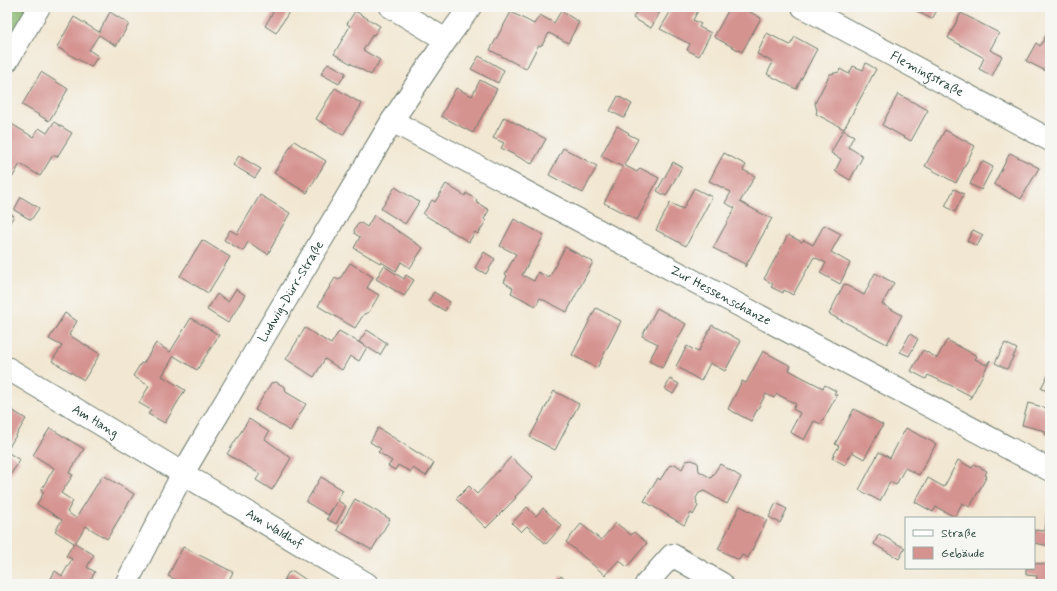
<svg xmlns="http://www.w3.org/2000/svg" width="1057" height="591" font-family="Mynerve,sans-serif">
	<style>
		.forest { fill: #86b56d; stroke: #527950 }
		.building { fill: #d59390 }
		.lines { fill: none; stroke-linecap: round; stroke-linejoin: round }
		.street-casing { stroke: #69786b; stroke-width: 24 }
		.street { stroke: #fff; stroke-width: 22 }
		.labels { text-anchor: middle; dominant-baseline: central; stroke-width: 3; stroke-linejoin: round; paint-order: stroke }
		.street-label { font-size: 13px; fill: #1f3d34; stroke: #f6f6f2 }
	</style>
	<rect width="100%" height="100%" fill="#f6f6f2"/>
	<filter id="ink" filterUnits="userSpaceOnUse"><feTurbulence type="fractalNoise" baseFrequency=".025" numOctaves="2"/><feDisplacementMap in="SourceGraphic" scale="8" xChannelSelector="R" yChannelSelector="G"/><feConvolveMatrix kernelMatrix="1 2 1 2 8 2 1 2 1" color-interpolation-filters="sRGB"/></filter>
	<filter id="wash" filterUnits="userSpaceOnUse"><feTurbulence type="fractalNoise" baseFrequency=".012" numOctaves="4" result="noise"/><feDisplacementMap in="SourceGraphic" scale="16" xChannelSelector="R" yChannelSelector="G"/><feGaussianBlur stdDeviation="0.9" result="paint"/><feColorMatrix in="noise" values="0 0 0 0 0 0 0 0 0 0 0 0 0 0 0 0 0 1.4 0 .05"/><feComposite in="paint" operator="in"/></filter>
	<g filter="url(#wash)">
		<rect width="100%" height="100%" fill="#f2e7d2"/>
		<polygon class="forest" points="7,7 30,7 7,45"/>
		<g id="blocks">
			<g class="building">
				<polygon points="276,7 292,7 276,33 265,26"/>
				<polygon points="639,7 656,7 661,10 651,28 633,18"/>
				<polygon points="668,7 700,7 693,20 701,24 699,27 711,33 699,56 687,50 690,44 660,29 672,9"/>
				<polygon points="730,7 741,7 761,18 742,52 714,37"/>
				<polygon points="908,7 939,7 932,19"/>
				<polygon points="355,11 380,26 374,35 373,34 363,50 380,60 371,75 334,54 350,26 347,24"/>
				<polygon points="561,11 579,22 568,43 549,33 542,45 538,46 526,69 490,50 511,12 534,24 540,15 554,23"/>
				<polygon points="110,12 129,24 116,46 99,35 89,50 98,56 91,67 57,47 74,17 99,32"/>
				<polygon points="961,13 999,33 990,50 1002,56 992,76 979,69 984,58 948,38"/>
				<polygon points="1050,28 1050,73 1026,61 1036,43 1040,46"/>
				<polygon points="767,33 790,45 795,37 817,49 796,89 767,74 773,62 757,54"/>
				<polygon points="479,56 504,70 498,83 471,69"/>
				<polygon points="328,63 346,73 339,84 321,74"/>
				<polygon points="866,63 876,69 844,129 816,114 817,111 815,103 830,74 839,72 840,69 849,74 853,66 863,70"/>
				<polygon points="41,72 68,89 49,121 22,105"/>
				<polygon points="480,80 497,89 473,133 441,116 456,88 472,96"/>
				<polygon points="335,88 362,104 343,135 316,119"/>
				<polygon points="898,94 928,110 911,141 882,125"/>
				<polygon points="618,96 632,104 624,118 610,111"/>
				<polygon points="504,117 546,139 532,164 501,148 504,143 493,138"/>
				<polygon points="54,122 72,133 57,157 53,155 40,176 20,164 12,178 7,175 7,129 10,123 33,137 39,128 47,133"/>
				<polygon points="617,126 629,133 628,134 638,139 624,165 637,172 640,168 659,178 637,220 604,203 623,167 601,156"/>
				<polygon points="843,130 854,136 848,147 863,156 850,180 835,171 841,159 831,153"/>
				<polygon points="945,130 975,146 956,183 925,166"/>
				<polygon points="294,141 326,161 307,193 274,173"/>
				<polygon points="563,148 597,166 583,193 549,175"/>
				<polygon points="724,153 746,165 743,170 755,176 740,202 770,218 772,218 745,267 745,264 713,248 735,208 725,203 731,192 709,181"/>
				<polygon points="1010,153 1039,168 1021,199 994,184"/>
				<polygon points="239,156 261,169 255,178 233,165"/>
				<polygon points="982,161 993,167 981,190 970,184"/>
				<polygon points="673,162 682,167 666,196 657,191"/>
				<polygon points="446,184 465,196 466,193 477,200 476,202 489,210 484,219 486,221 478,234 475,232 469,242 423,214 432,200 435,202"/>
				<polygon points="395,187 419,202 405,224 381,209"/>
				<polygon points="694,188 712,197 686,246 656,230 670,203 683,209"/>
				<polygon points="954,189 964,194 955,212 945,206"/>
				<polygon points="260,195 290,213 275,239 276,239 268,254 248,242 243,251 224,240 230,230 237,234"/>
				<polygon points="21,197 39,208 31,220 14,210"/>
				<polygon points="7,210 12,214 12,215 14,216 7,227"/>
				<polygon points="374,215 423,248 410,268 401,262 396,271 381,262 380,263 354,248 360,237 355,234 354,230 358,224 361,223 367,227"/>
				<polygon points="514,219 544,235 522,275 534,281 538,272 549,278 565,247 593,262 567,312 540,298 536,306 511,293 513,288 504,282 507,276 505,274 516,254 500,246"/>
				<polygon points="824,225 841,234 831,252 850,263 840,284 820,273 826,263 814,257 793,295 784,290 783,293 771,287 773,284 764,279 788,235 802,242 804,240 813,245"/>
				<polygon points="973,230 983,235 977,246 967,241"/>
				<polygon points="202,240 230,257 208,293 180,276"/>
				<polygon points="484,252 495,259 486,274 475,268"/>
				<polygon points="350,263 373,277 367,288 379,295 369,312 364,314 355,328 318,306 335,278 339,280"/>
				<polygon points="384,266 404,279 406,275 414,280 404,296 376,279"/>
				<polygon points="875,273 894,283 882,304 902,315 887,344 829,314 844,284 864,295"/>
				<polygon points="236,289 245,295 228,323 207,310 217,294 228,301"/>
				<polygon points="434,292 450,302 445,311 428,301"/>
				<polygon points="596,308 621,321 597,368 572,355"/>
				<polygon points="657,308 686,324 662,368 649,361 658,344 642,336"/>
				<polygon points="65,313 77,321 69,335 100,354 84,380 52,361 62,346 49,339"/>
				<polygon points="191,318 219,335 197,370 174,356 162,376 185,390 165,423 148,414 151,410 139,403 149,386 133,376 141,363 143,364 156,343 170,352"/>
				<polygon points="712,325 741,341 725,371 710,363 701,381 676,366 687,346 698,352"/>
				<polygon points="305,328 331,344 339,331 367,347 359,361 350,356 342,370 325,359 314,377 286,359"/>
				<polygon points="367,330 387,343 380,355 359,342"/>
				<polygon points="910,334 918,339 909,356 900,352"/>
				<polygon points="947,340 977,356 975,359 986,365 990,360 990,361 970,399 971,396 946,383 945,383 928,375 926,379 911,371 923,350 937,358"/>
				<polygon points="1005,343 1017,349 1007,369 995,363"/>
				<polygon points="763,351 791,366 789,370 798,375 823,388 825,385 836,391 834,394 837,395 821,424 814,421 804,440 790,432 800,413 793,409 796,404 777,394 774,398 766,394 751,421 728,409 742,381 746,383"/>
				<polygon points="1050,371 1050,393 1041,388"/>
				<polygon points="670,379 679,384 673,394 665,389"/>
				<polygon points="276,382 285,387 286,392 306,404 290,431 255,410 271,383"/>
				<polygon points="554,391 579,404 555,450 530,437"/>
				<polygon points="7,402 9,404 7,407 26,419 9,447 7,446"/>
				<polygon points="1028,403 1050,409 1050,435 1045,434 1045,431 1022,425"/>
				<polygon points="854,409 883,425 864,459 852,452 845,465 832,458 839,446 835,444"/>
				<polygon points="249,419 269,432 265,439 291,458 272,490 256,480 260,474 227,454"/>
				<polygon points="50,428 84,449 69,473 73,475 61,493 73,501 67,512 76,518 103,475 134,494 107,539 86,526 75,543 94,555 87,567 95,572 88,584 48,584 55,571 62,576 72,559 66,556 74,543 55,531 62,520 37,504 44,492 41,490 54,468 33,455"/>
				<polygon points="378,428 434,463 426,476 413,468 411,472 398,465 395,470 388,466 392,461 378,452 381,449 370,442"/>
				<polygon points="906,428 936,444 919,475 905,468 896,485 890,482 880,501 859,490 879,452 890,458"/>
				<polygon points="7,452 20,460 7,480"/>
				<polygon points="511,457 533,478 515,497 516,498 486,528 456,499 469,486 477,494"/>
				<polygon points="692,460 698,463 699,471 711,478 720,464 741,477 727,504 704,491 699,493 696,498 697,503 696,504 698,506 693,515 691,513 684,525 644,501 658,478 660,480 669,466 675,464 682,469 686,461"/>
				<polygon points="958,460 972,468 974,464 987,471 985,475 987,476 970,507 962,503 955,517 936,507 933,512 915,502 928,478 944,487"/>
				<polygon points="321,477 343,490 337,500 346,506 336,524 327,519 336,503 328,515 306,502"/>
				<polygon points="355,499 390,519 372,550 337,530"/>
				<polygon points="776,503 787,509 780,523 769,517"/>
				<polygon points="740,506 767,520 748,558 742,555 739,560 718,549"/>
				<polygon points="527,507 536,516 543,508 562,526 546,544 527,526 521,532 512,523"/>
				<polygon points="1047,513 1050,513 1050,546 1034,543 1034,530 1045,531"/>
				<polygon points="616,523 631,535 634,532 647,543 627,567 619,560 605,575 566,542 581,524 601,540"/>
				<polygon points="879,534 905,548 899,559 874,544"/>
				<polygon points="183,547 233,572 227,584 184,584 168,576"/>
				<polygon points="1034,563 1050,565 1050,584 1036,584 1037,576 1026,575 1026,568 1034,568"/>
				<polygon points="293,571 312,584 282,584 288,573"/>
				<polygon points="561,576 571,584 555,584"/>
			</g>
		</g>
	</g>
	<g filter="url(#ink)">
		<use href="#blocks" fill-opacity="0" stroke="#69786b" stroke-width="1"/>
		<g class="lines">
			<defs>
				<g id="street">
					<polyline points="391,7 446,40"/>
					<path id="s1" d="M803,7L1050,140"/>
					<polyline points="7,61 39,7"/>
					<path id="s2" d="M392,121L1050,470"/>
					<path id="s3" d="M7,368L367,584"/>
					<path id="s4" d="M126,584L183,473L392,121L446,40L470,7"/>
					<polyline points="646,584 672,555 722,584"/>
				</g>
			</defs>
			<use href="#street" class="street-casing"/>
			<use href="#street" class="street"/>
		</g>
	</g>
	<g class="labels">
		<g class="street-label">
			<text stroke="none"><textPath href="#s1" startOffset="141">Flemingstraße</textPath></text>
			<text stroke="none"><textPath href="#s4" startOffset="336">Ludwig-Dürr-Straße</textPath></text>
			<text stroke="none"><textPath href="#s2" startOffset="372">Zur Hessenschanze</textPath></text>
			<text stroke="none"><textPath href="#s3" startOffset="103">Am Hang</textPath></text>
			<text stroke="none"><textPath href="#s3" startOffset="312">Am Waldhof</textPath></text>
		</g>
	</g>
	<rect width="1057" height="591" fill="none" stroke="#f6f6f2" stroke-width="24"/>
	<rect x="905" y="517" width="130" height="52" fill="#f6f6f2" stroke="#a0aca6"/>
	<rect x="913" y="530" width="20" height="6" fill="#ffffff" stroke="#a0aca6"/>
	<text x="941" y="537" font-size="12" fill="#1f3d34">Straße</text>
	<rect x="913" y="547" width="20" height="12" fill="#d59390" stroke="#a0aca6"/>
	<text x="941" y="557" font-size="12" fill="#1f3d34">Gebäude</text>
</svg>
